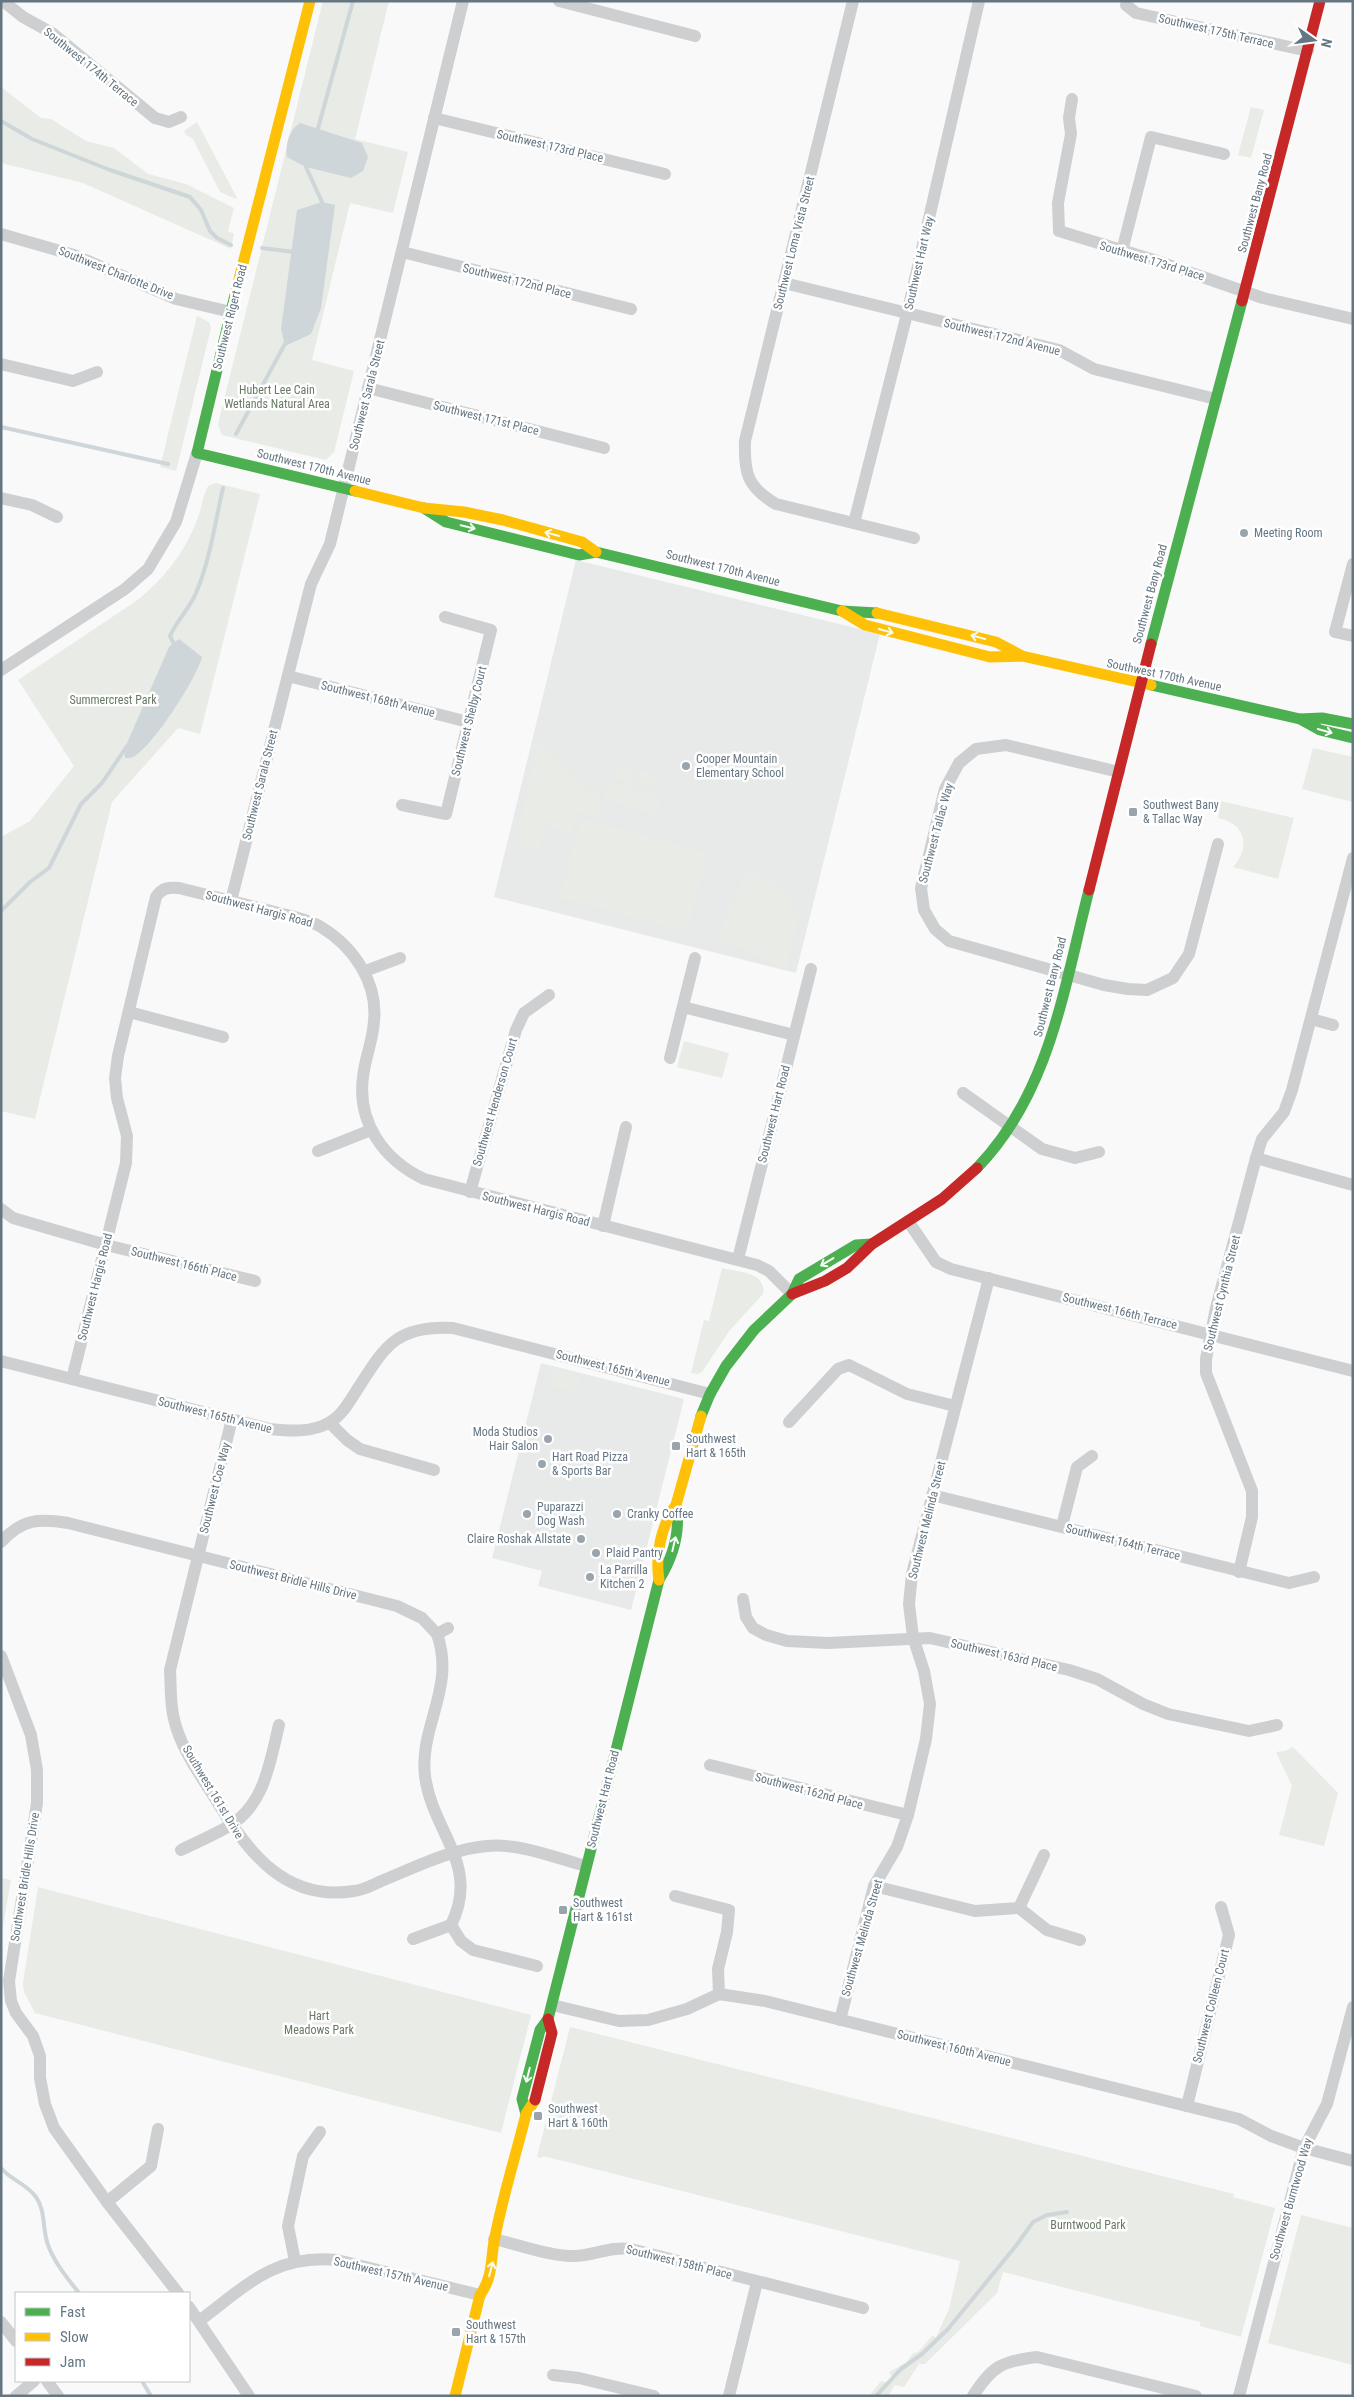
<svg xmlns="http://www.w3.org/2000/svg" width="1354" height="2397" font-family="'Roboto Condensed',sans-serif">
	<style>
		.built { fill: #e8e9e9 }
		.green { fill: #e8ebe6 }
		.water { fill: #ced6d9 }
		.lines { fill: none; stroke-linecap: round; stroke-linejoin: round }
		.stream { stroke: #ced6d9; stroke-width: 4 }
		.street { stroke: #cecfd0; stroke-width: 12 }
		.fast { stroke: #4caf50; stroke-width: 11 }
		.slow { stroke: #ffc107; stroke-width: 11 }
		.jam { stroke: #c62828; stroke-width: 11 }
		.oneway { stroke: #f6fbf6 }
		.poi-dot { fill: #99a4ac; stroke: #fff; stroke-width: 2 }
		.labels { text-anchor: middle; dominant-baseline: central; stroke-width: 5; stroke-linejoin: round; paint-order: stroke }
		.street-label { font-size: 12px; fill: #657683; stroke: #fff }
		.park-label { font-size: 12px; fill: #687a64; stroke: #fff }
		.poi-label { font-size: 12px; fill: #657683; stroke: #fff; text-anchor: start }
	</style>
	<rect width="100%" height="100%" fill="#f9f9f9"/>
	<g class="built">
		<polygon points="576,560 880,634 796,973 494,897"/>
		<polygon points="541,1363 684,1399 631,1610 538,1586 542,1571 492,1558"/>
	</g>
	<g class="green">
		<polygon points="323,1 389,1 355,139 408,152 393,213 350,203 312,360 354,371 334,452 326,460 222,435 218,424"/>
		<polygon points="1,87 41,118 51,119 86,141 114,148 148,174 186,184 234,208 228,231 234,234 231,249 83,183 1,163"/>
		<polygon points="1251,107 1264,110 1251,158 1238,155"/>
		<polygon points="197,122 237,198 236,199 220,192 193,139 186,135 184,131"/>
		<polygon points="197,316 209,322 211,328 176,471 160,467"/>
		<path d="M216,483L260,494L200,734L178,728L112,802L35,1119L1,1111V837L30,821L74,766L18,680L139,599C165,577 185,552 197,520C202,509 202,497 208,486Z"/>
		<polygon points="542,744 605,803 594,817 578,811 571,833 545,825 539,851 515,845 537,748"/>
		<polygon points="1313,748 1353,757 1353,802 1302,789"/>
		<polygon points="618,763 634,768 630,782 614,778"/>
		<polygon points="640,770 656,774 652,788 636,784"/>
		<polygon points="609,780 635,788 634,793 636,788 662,796 656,815 603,799"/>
		<path d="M1221,801L1294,818L1278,879L1233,867C1251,847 1245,823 1218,818Z"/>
		<polygon points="581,818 709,853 687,932 559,898"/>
		<polygon points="746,869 778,885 800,915 786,969 722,940 719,933"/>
		<polygon points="684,1041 729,1053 722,1078 677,1067"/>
		<path d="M722,1268C738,1272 767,1272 763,1294L730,1330L702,1372L698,1374L691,1373L704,1320L709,1321Z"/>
		<polygon points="552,1368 581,1376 576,1392 548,1385"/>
		<polygon points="1293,1747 1338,1793 1324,1846 1279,1835 1292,1786 1276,1752 1285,1751"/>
		<polygon points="1,1878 11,1880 1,1937"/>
		<polygon points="38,1887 531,2015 501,2133 35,2013 24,1992 23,1983"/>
		<polygon points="570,2027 1234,2194 1233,2197 1275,2208 1241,2337 1200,2326 1200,2322 1003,2272 997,2293 925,2364 919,2364 904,2387 895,2385 888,2396 869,2396 881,2381 886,2382 892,2377 889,2372 907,2362 913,2353 918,2352 932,2336 936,2337 949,2309 960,2261 543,2156 542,2158 537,2157"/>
		<polygon points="1301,2215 1353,2228 1353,2365 1268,2343"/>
	</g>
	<g class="water">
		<path d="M300,123L362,143L368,157L363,171L351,178L306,167L287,157C285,144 289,130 300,123Z"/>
		<polygon points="322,202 335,205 321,308 311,334 285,346 281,329 297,210"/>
		<path d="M179,639L202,657C197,678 151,749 133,757C132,758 126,758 125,758L124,750L169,647Z"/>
	</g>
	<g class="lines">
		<g class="stream">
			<polyline points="1,121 32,139 110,170 190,197 201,210 210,231 217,238 231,245"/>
			<polyline points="317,132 353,1"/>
			<polyline points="307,163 306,167 322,202 320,207"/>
			<polyline points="262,248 294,252"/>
			<polyline points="1,427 168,464"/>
			<polyline points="236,434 286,342"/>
			<path d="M176,648L170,636C177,620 190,608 196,593C210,560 215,523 223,488"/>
			<polyline points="1,911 30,882 49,868 81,804 102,783 127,746"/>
			<path d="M1,2168C11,2180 27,2184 36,2197C46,2211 42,2229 48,2245C54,2262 68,2279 79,2293"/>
			<polyline points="142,2381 151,2396"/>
			<polyline points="876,2396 901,2369 922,2354 948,2329 1015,2247 1033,2222 1047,2215 1067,2212"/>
		</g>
		<g class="street">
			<polyline points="3,1 23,17 52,33 155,118 169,122 181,117"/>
			<polyline points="559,1 695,36"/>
			<path d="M853,1L745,441C744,473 747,487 776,504L914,538"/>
			<polyline points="1126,5 1136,13 1308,51"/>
			<polyline points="1072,99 1069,118 1071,134 1058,203 1059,231 1154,260 1263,298 1353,319"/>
			<polyline points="434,118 665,174"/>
			<polyline points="1,234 74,255 176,299 231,312"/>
			<polyline points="1122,251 1151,137 1224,154"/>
			<polyline points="402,252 631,309"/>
			<polyline points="784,283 1059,350 1094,369 1216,399"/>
			<polyline points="1,364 73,381 97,372"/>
			<polyline points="368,388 604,448"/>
			<polyline points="1,498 32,505 57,517"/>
			<polyline points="854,523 907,314 979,1"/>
			<polyline points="1353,564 1335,632 1353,636"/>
			<polyline points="1,670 125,589 148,569 176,522 197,453"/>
			<polyline points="288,676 468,722"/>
			<polyline points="1119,772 1006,745 976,749 959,763 945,789 921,888 924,910 935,929 949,941 1104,985 1128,989 1147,990 1173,978 1189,954 1218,844"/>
			<polyline points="402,805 446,814 491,630 445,617"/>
			<polyline points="231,901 311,584 330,544 463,1"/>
			<polyline points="365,971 400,958"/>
			<polyline points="683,1007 794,1035"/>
			<polyline points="129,1012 223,1037"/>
			<polyline points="1311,1019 1333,1025"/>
			<polyline points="670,1058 695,958"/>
			<polyline points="963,1093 1042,1149 1075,1158 1099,1152"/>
			<polyline points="318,1151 371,1130"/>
			<polyline points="1256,1158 1353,1185"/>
			<polyline points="470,1192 516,1030 524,1013 549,995"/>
			<polyline points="1,1209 13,1218 106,1245 255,1281"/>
			<polyline points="908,1221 936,1262 951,1269 1353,1371"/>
			<polyline points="603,1226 626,1127"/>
			<polyline points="738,1259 811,969"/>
			<path d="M1,1361L270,1429C290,1431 312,1433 330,1422C341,1416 348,1404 355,1393C384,1348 394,1325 453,1328L710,1394"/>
			<path d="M72,1379L126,1163L127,1136L117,1098L115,1078L118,1056L156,897C162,888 168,887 179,888C211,896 243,904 275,912C290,916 308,919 321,927C354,947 378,983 374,1021C373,1040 365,1058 363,1077C357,1123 384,1160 424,1179L757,1265L769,1271L792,1294"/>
			<path d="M232,1419L170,1670C171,1687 170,1704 174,1719C181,1750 202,1777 218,1803C249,1854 287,1902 354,1891C365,1890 376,1883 386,1879C418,1866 452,1849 487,1846C520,1843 555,1858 586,1866"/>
			<polyline points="789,1422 838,1369 849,1365 907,1394 955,1406"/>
			<polyline points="330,1423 347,1440 360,1449 434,1470"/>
			<polyline points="932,1495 1289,1583 1314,1577"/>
			<polyline points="1062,1526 1077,1467 1092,1456"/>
			<path d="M1,1542C22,1519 39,1518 68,1523L397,1606L422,1618L437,1634"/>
			<polyline points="1239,1572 1252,1517 1252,1491 1206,1373 1206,1359 1216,1308 1256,1158 1262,1139 1284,1112 1292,1090 1353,858"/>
			<polyline points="743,1599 746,1617 753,1628 766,1635 787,1641 828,1643 930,1638 1069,1670 1097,1679 1143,1704 1168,1714 1249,1731 1277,1725"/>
			<path d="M448,1628L437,1634C456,1688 419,1726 425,1776C432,1832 481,1865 451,1925L461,1941L473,1950L537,1966"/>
			<polyline points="1,1656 31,1735 37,1770 37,1803 9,1981 11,2001 16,2013 33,2036 40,2056 40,2078 45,2104 54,2128 107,2202 178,2293"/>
			<path d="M710,1765C777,1781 842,1800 908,1815"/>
			<path d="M181,1850C197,1842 214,1835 229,1826C265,1805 270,1761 279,1725"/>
			<polyline points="874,1886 975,1911 1019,1908"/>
			<polyline points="675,1896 729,1910 727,1932 718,1969 719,1994"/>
			<polyline points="1019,1908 1047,1930 1080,1940"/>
			<polyline points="1019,1908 1044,1855"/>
			<polyline points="413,1939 451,1925"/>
			<polyline points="552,2005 619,2021 648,2020 687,2009 719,1994 765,2001 1239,2119 1271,2136 1304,2148 1353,2161"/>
			<polyline points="840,2020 874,1886 897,1847 908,1815 926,1739 930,1704 924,1671 913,1637 909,1604 912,1574 989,1278"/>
			<polyline points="1187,2106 1229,1935 1221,1907"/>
			<polyline points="107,2202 151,2166 158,2129"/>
			<path d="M494,2239C516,2244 552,2257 574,2256C594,2256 610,2246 631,2249L863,2308"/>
			<polyline points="295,2261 288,2226 303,2156 320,2132"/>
			<polyline points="189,2307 249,2396"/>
			<path d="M199,2321C246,2286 274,2254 337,2260L480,2295"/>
			<polyline points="1,2322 16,2341"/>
			<polyline points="553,2375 579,2378 654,2396"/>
			<polyline points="47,2381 58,2396"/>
			<polyline points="16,2396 34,2381"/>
			<polyline points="729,2396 757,2282"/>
			<path d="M973,2396C992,2366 1002,2361 1037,2357L1196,2396"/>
			<polyline points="1239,2396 1304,2148 1327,2104 1353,2007"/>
		</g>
		<g class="fast">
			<polyline points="235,295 197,453 355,491"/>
			<polyline points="424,508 446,522 579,555 596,552 842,611 877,613"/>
			<polyline points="1151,644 1242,301"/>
			<polyline points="1151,685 1300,719 1320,730 1353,738"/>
			<polyline points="1300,719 1322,718 1353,724"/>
			<path d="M977,1168C1050,1093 1064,987 1089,890"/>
			<polyline points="701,1416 710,1394 726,1366 754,1330 792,1294 799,1279 856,1245 872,1244"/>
			<path d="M526,2114L522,2099L540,2030L548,2019L659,1580C673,1557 681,1532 676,1505"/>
		</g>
		<g class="slow">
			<polyline points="235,295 310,1"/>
			<polyline points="355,491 424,508 464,512 503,520 582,542 596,552"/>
			<polyline points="842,611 865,625 990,657 1022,656 1151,685"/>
			<polyline points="877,613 996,642 1022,656"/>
			<path d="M659,1580C655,1555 661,1526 676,1505L701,1416"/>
			<path d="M455,2396L480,2295C494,2276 490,2258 495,2237C503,2195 516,2155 526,2114L535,2100"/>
		</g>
		<g class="jam">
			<polyline points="1242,301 1320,1"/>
			<polyline points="1089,890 1151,644"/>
			<polyline points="792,1294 825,1281 847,1268 872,1244 942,1199 977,1168"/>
			<polyline points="535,2100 552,2033 548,2019"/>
		</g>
	</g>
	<defs><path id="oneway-shaft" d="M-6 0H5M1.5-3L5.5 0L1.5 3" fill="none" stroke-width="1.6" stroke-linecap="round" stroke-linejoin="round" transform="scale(1.25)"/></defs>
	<g class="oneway">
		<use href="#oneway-shaft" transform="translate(468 527) rotate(14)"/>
		<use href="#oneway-shaft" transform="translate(552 534) rotate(-165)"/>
		<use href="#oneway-shaft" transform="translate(886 631) rotate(15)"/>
		<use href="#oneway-shaft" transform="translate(978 637) rotate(-165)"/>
		<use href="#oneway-shaft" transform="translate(1325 731) rotate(16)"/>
		<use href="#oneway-shaft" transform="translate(827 1262) rotate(149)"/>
		<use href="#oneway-shaft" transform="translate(674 1544) rotate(-77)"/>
		<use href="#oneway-shaft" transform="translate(528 2075) rotate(104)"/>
		<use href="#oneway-shaft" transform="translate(491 2269) rotate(-75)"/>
	</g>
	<g class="poi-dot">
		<circle cx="1244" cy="533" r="5"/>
		<circle cx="686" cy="766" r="5"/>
		<rect x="1128" y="807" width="10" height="10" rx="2.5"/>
		<circle cx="548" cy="1439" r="5"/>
		<rect x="671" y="1441" width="10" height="10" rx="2.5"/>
		<circle cx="542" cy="1464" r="5"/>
		<circle cx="527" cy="1514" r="5"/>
		<circle cx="617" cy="1514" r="5"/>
		<circle cx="581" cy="1539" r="5"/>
		<circle cx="596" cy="1553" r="5"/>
		<circle cx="590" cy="1577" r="5"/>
		<rect x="558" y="1905" width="10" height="10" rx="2.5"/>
		<rect x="533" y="2111" width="10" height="10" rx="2.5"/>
		<rect x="451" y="2327" width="10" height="10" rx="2.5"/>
	</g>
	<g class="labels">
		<g class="street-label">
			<text transform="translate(1216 31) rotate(13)">Southwest 175th Terrace</text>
			<text transform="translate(91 67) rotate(39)">Southwest 174th Terrace</text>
			<text transform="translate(550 146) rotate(13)">Southwest 173rd Place</text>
			<text transform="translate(1255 203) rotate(-75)">Southwest Bany Road</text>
			<text transform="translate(794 243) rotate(-76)">Southwest Loma Vista Street</text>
			<text transform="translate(1152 261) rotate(17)">Southwest 173rd Place</text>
			<text transform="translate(919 263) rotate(-77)">Southwest Hart Way</text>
			<text transform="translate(116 273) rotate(22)">Southwest Charlotte Drive</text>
			<text transform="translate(517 281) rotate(14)">Southwest 172nd Place</text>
			<text transform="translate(230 317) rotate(-76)">Southwest Rigert Road</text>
			<text transform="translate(1002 337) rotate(14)">Southwest 172nd Avenue</text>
			<text transform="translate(367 395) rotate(-76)">Southwest Sarala Street</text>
			<text transform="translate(486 418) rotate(14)">Southwest 171st Place</text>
			<text transform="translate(314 467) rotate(14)">Southwest 170th Avenue</text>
			<text transform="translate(723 568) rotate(14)">Southwest 170th Avenue</text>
			<text transform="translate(1150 594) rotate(-75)">Southwest Bany Road</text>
			<text transform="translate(1164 675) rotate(12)">Southwest 170th Avenue</text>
			<text transform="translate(378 699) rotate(14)">Southwest 168th Avenue</text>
			<text transform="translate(469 721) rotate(-76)">Southwest Shelby Court</text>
			<text transform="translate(260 785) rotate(-76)">Southwest Sarala Street</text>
			<text transform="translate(936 833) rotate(-75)">Southwest Tallac Way</text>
			<text transform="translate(259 909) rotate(15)">Southwest Hargis Road</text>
			<text transform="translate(1050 987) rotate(-76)">Southwest Bany Road</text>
			<text transform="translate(495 1102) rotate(-74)">Southwest Henderson Court</text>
			<text transform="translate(774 1114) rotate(-76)">Southwest Hart Road</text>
			<text transform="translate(536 1209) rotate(14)">Southwest Hargis Road</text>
			<text transform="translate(184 1264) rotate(14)">Southwest 166th Place</text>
			<text transform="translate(95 1287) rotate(-76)">Southwest Hargis Road</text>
			<text transform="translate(1222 1293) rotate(-76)">Southwest Cynthia Street</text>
			<text transform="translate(1120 1311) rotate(14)">Southwest 166th Terrace</text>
			<text transform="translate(613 1368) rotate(14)">Southwest 165th Avenue</text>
			<text transform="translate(215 1415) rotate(14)">Southwest 165th Avenue</text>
			<text transform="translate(215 1488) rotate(-76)">Southwest Coe Way</text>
			<text transform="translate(927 1520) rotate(-76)">Southwest Melinda Street</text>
			<text transform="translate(1123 1542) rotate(14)">Southwest 164th Terrace</text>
			<text transform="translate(293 1580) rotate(14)">Southwest Bridle Hills Drive</text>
			<text transform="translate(1004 1655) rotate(13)">Southwest 163rd Place</text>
			<text transform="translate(809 1791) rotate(15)">Southwest 162nd Place</text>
			<text transform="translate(213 1792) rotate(59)">Southwest 161st Drive</text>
			<text transform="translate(603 1799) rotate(-76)">Southwest Hart Road</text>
			<text transform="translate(25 1877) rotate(-81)">Southwest Bridle Hills Drive</text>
			<text transform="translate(862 1938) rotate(-74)">Southwest Melinda Street</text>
			<text transform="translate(1211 2006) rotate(-76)">Southwest Colleen Court</text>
			<text transform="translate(954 2048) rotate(14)">Southwest 160th Avenue</text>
			<text transform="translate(1291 2199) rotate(-74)">Southwest Burntwood Way</text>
			<text transform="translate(679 2262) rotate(14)">Southwest 158th Place</text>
			<text transform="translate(391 2274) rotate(13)">Southwest 157th Avenue</text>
		</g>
		<g class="park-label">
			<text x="277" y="390">Hubert Lee Cain<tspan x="277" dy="14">Wetlands Natural Area</tspan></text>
			<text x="113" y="700">Summercrest Park</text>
			<text x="319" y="2016">Hart<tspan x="319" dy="14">Meadows Park</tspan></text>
			<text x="1088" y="2225">Burntwood Park</text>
		</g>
		<g class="poi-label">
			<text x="1254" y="533">Meeting Room</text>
			<text x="696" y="759">Cooper Mountain<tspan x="696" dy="14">Elementary School</tspan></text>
			<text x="1143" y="805">Southwest Bany<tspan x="1143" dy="14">&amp; Tallac Way</tspan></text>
			<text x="538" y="1432" text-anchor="end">Moda Studios<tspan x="538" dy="14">Hair Salon</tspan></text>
			<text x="686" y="1439">Southwest<tspan x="686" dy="14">Hart &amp; 165th</tspan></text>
			<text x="552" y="1457">Hart Road Pizza<tspan x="552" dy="14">&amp; Sports Bar</tspan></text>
			<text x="537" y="1507">Puparazzi<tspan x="537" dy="14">Dog Wash</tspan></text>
			<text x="627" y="1514">Cranky Coffee</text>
			<text x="571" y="1539" text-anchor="end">Claire Roshak Allstate</text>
			<text x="606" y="1553">Plaid Pantry</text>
			<text x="600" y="1570">La Parrilla<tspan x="600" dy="14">Kitchen 2</tspan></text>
			<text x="573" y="1903">Southwest<tspan x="573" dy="14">Hart &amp; 161st</tspan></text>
			<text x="548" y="2109">Southwest<tspan x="548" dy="14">Hart &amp; 160th</tspan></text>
			<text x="466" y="2325">Southwest<tspan x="466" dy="14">Hart &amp; 157th</tspan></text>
		</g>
	</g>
	<rect width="1354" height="2397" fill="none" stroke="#657683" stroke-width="5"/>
	<rect x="15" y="2292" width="175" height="90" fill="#ffffff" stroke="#c1c8cd"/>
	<rect x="25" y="2308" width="25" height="8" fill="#4caf50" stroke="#c1c8cd"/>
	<text x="60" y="2317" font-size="15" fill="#657683">Fast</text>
	<rect x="25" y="2333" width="25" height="8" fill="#ffc107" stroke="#c1c8cd"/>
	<text x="60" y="2342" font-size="15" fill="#657683">Slow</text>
	<rect x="25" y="2358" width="25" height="8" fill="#c62828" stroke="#c1c8cd"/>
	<text x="60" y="2367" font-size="15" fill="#657683">Jam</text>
	<g transform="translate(1314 40) rotate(104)" stroke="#ffffff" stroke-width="4" paint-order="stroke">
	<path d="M0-4L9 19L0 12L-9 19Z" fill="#657683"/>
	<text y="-8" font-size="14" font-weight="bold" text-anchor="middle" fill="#657683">N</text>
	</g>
</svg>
